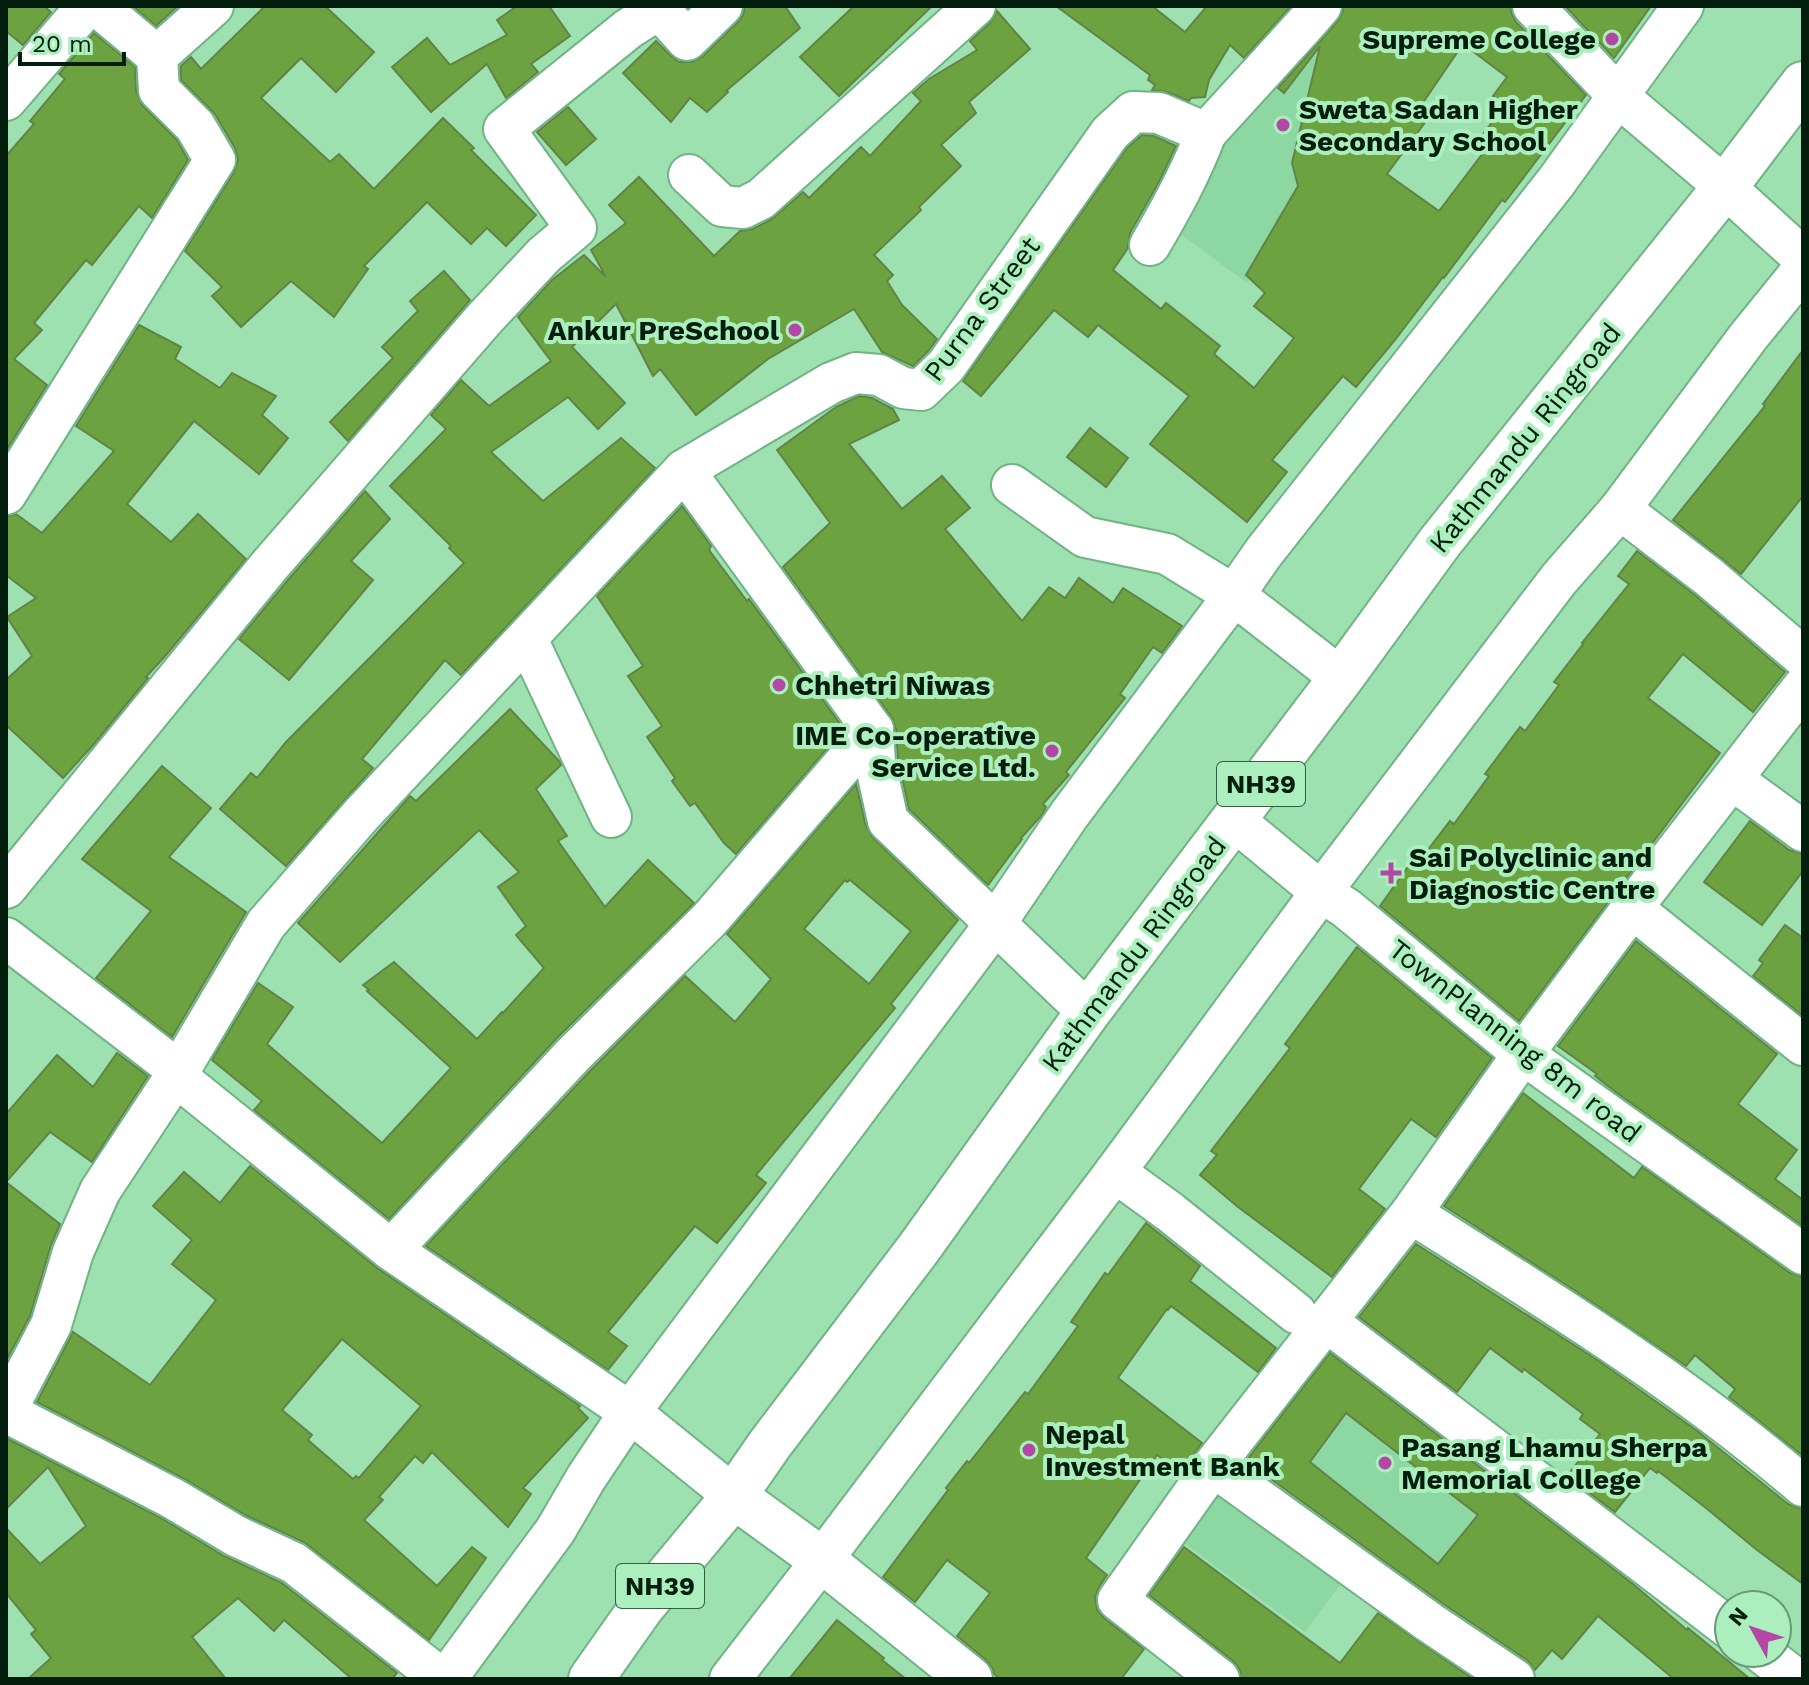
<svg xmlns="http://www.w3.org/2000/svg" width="1809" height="1685" font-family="'Work Sans',sans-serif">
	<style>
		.built { fill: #8cd7a2 }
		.building { fill: #6da241; stroke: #618446; stroke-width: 2; fill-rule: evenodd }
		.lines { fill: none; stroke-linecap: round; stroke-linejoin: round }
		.minor-casing { stroke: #70b384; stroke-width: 44 }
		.major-casing { stroke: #70b384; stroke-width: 48 }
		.highway-casing { stroke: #70b384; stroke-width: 48 }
		.minor { stroke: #fff; stroke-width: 40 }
		.major { stroke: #fff; stroke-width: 44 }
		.highway { stroke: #fff; stroke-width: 44 }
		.poi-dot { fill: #b447a6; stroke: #aaefbd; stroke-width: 3 }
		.labels { text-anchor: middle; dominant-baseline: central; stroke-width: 8; stroke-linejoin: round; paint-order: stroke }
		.shield { fill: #aaefbd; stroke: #355d42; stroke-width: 2 }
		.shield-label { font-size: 26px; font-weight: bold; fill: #031e0d }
		.poi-label { font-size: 28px; font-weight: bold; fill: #031e0d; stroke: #aaefbd; text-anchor: start }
		.street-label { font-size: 28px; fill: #031e0d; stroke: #aaefbd }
	</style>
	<rect width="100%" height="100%" fill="#9de1b0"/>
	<g class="built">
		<polygon points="1330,6 1407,6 1340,146 1247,283 1171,227 1238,104"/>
		<polygon points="1331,1322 1536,1479 1435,1602 1234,1447"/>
		<polygon points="1220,1486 1345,1578 1305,1632 1180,1540"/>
	</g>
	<g class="building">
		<polygon points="6,6 44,6 51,12 23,45 6,31"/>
		<polygon points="133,6 178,6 156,26"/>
		<polygon points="265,6 325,6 374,52 336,92 301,58 261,98 330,162 339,154 374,189 443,118 474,148 471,150 536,215 506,246 487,228 471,244 427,202 364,266 368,269 334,317 291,281 241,327 212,296 222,287 185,251 234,172 238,160 235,148 215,114 181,80 181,66 191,57 201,69"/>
		<polygon points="517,6 549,6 570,36 531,64 538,72 506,98 487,64 431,112 392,67 427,38 450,65 507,35 497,20"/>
		<polygon points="744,6 785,6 800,28 726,91 728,92 707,112 690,98 671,122 623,73 656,41 670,55 679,62 692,62 702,57 738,22 744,13"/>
		<polygon points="854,6 932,6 839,96 800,57"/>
		<polygon points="1056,6 1152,6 1185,32 1207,6 1291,6 1244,58 1230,45 1209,80 1205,97 1191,98 1189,101 1167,92 1152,90 1155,85 1148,80 1150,75"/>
		<path d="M1343,6H1511V12L1516,22L1586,95L1505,202L1502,200L1444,278L1443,277L1395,340L1356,387L1343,376L1272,460L1287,472L1247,522L1150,444L1189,396L1098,325L1088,337L1054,310L981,396L963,381L1127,148L1142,135L1154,136L1176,146L1160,180L1130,233L1128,248L1113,270L1161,309L1166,303L1220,346L1214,354L1254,388L1294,338L1254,306L1265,293L1246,275L1298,186L1292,163L1320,46L1284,93L1278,88L1338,21L1343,11ZM1463,44L1507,77L1493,96L1505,105L1477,142L1486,149L1439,211L1387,174L1429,117L1418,110Z"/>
		<polygon points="1565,6 1651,6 1614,58"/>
		<polygon points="997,11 1030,49 969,102 976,113 941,145 961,166 919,207 921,210 874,255 893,275 887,281 902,305 937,339 928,351 913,366 882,352 854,309 768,359 696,415 660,369 653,376 616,304 572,347 625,403 598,429 568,397 491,452 543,501 621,438 655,468 461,675 445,660 362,759 373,768 286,866 220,809 251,773 257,778 286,742 464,563 449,548 451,546 390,486 446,429 431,415 461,380 489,406 551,361 518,317 552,280 584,255 606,277 591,250 626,223 609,205 639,177 714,256 740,231 753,229 772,219 803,192 809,198 861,147 870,156 921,101 913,93 929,79 977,50 970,41 990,23"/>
		<polygon points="94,33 135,67 136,91 142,105 177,140 188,160 152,218 139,206 92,265 86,260 34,323 42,330 14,359 47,385 6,451 6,156 34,124 30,121 65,79 59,74"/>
		<polygon points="568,107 596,139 566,165 537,132"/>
		<polygon points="444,271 470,300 348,441 330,422 393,358 382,347 418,311 410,301"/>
		<polygon points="139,325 181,347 175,359 220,388 232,373 276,396 262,415 288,438 259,474 194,421 127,504 171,542 198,514 246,559 166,655 146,677 148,678 94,744 63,778 6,725 6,680 32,656 7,617 36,598 6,575 6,517 16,514 42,533 114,451 76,426"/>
		<polygon points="1803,350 1803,496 1741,574 1673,520 1765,406 1763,404"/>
		<polygon points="859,396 872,398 893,409 899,420 849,444 902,509 942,476 970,508 945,529 1022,621 1049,587 1065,598 1079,578 1113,603 1123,588 1182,626 1162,653 1153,647 1120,694 1125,698 1066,772 1069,775 1043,804 1046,807 1042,815 1021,838 1022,839 988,885 909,809 898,759 896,729 892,718 783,567 830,523 777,450 836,407"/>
		<polygon points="1090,428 1128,458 1106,487 1067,457"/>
		<polygon points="365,491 390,519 351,561 373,580 289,680 239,639 288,580"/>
		<polygon points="682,506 711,546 709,550 747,601 749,599 844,729 736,854 724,843 695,803 690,806 672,781 675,778 647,737 662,726 628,676 643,666 597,596"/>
		<polygon points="1637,551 1695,595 1785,672 1753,712 1683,654 1648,698 1720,753 1519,1021 1380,906 1412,861 1417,864 1450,821 1454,824 1489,776 1485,774 1520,727 1525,731 1559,685 1554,682 1583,644 1582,643 1629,584 1618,576"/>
		<polygon points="510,709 560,762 561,765 536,789 567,836 558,841 605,907 648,860 694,903 556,1039 389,1219 254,1110 262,1101 212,1060 258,983 293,1007 267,1044 382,1143 451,1068 367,991 369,990 363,985 394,962 477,1039 502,1012 503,1013 544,968 516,935 526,926 498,887 519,872 479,830 340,962 298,923 410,796 416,801"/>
		<polygon points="162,766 211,808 169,857 246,912 172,1037 96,978 151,911 82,859"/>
		<path d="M856,784L866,826L872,837L958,920L891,1004L895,1008L756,1175L766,1183L717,1243L695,1226L608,1332L627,1346L608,1370L426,1246L590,1071L685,976L735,1022L771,979L727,934ZM845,880L847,882L850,880L911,931L869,984L804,929Z"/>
		<polygon points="1750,821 1789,850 1803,854 1803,871 1762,925 1704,882"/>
		<polygon points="1785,925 1803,938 1803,1016 1753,976 1763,963 1759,960"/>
		<polygon points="1636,941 1777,1054 1738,1104 1797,1150 1775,1179 1803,1200 1803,1226 1617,1093 1595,1076 1597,1074 1558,1046"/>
		<polygon points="1357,947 1492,1058 1436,1137 1411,1119 1359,1189 1385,1209 1332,1277 1238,1207 1200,1175 1217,1155 1211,1151 1290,1048 1285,1044"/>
		<polygon points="117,1053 148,1076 92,1162 50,1132 6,1182 60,1224 51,1245 30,1316 6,1361 6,1114 57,1055 93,1087"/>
		<polygon points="1523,1093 1634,1178 1642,1167 1790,1273 1803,1277 1803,1456 1729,1397 1735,1389 1695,1355 1686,1366 1574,1290 1444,1206"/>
		<path d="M250,1166L377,1268L580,1406L578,1408L588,1418L523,1488L531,1494L508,1527L432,1452L423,1463L415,1456L379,1497L383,1500L364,1520L437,1586L472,1547L486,1558L429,1640L304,1542L247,1516L183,1478L37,1402L73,1332L150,1385L216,1300L172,1264L192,1240L153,1206L184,1172L220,1203ZM342,1339L421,1406L359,1478L356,1476L353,1479L308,1440L312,1435L282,1410Z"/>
		<polygon points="1146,1223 1200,1266 1190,1281 1276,1348 1258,1372 1171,1306 1168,1310 1167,1309 1118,1378 1202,1443 1180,1472 1157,1455 1086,1558 1107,1575 1099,1587 1095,1597 1097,1610 1104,1618 1144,1649 1121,1679 1000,1679 994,1674 993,1669 986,1660 957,1636 990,1593 947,1560 915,1602 883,1577 948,1490 946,1488 967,1461 969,1463 1025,1392 1028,1394 1078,1326 1071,1322 1105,1273 1108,1275"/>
		<polygon points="1416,1244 1599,1361 1696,1430 1788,1504 1798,1508 1803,1508 1803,1584 1757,1550 1706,1508 1658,1471 1657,1473 1650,1468 1615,1512 1567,1476 1600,1434 1580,1419 1583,1414 1524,1369 1522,1372 1490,1348 1457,1392 1359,1317"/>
		<path d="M1330,1353L1633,1584L1687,1630L1688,1628L1750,1679H1674L1598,1616L1562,1659L1552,1650L1535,1670L1527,1660L1442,1603L1246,1461ZM1346,1413L1478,1515L1438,1564L1310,1462Z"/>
		<polygon points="6,1438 161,1518 224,1556 282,1583 397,1673 392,1679 352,1679 284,1620 274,1631 238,1598 192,1637 226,1679 28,1679 51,1658 31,1634 36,1630 6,1593 6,1528 40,1564 86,1526 48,1467 6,1509"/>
		<polygon points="1184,1547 1340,1663 1378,1613 1473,1679 1241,1679 1240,1670 1233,1661 1149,1595"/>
		<polygon points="837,1620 884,1658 882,1660 906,1679 789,1679"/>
	</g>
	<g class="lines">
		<defs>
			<g id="minor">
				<polyline points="97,6 157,56"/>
				<polyline points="1533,6 1619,97 1725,187 1803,258"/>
				<polyline points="6,100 87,6"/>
				<polyline points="689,175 722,206 743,208 761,199 975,6"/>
				<path d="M1150,245C1171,209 1191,173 1206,133"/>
				<polyline points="1012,485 1085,537 1167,554 1234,595 1341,678"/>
				<polyline points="6,494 215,160 195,126 159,90 157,56 213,6"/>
				<polyline points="1620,509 1709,577 1803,657"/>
				<polyline points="527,639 611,817"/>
				<polyline points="873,730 684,470 831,383 856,373 879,375 903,388 921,390 946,366 1110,133 1133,112 1159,113 1206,133 1309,20 1321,6"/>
				<polyline points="873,730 875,762 888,821 1088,1012"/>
				<polyline points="1733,780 1803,831"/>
				<polyline points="1234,820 1321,892 1346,908 1523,1054 1803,1254"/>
				<polyline points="6,888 270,565 485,318 544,255 576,228 504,129 628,29 659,9 687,40 722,6"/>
				<polyline points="1632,908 1803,1045"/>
				<polyline points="6,938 179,1071 187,1085 391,1250 630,1412 734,1496"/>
				<polyline points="1115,1172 1170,1212 1296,1313"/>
				<path d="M1411,1213C1545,1298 1682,1382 1803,1486"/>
				<polyline points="391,1250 573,1055 709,920 873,730"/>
				<polyline points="1326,1321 1729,1628"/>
				<polyline points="6,1411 51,1325 73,1252 100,1191 179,1071 266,924 361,815 684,470"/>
				<polyline points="6,1412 172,1498 236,1536 294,1563 442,1679"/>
				<polyline points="1213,1466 1429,1622 1514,1679"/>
				<polyline points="1762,1653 1796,1679"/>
				<polyline points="446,1679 555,1531 586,1478 630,1412 995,924 1069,815 1234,595 1264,552 1556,182 1683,6"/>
				<polyline points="730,1679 822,1560 1115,1172 1321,892 1559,579 1620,509 1748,337 1803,269"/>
				<polyline points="1219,1679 1118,1600 1213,1466 1411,1213 1523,1054 1632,908 1803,687"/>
			</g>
			<polyline id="major" points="734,1496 822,1560 970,1679"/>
			<polyline id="highway" points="591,1679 641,1608 734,1496 770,1444 919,1248 1088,1012 1341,678 1440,542 1725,187 1803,84"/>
		</defs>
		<use href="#minor" class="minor-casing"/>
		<use href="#major" class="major-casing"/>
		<use href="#highway" class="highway-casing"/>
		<use href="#minor" class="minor"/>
		<use href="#major" class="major"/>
		<use href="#highway" class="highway"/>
	</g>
	<g class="poi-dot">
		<circle cx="1612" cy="39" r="8"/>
		<circle cx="1283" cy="125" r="8"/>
		<circle cx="795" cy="330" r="8"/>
		<circle cx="779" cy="685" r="8"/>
		<circle cx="1052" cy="751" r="8"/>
		<path d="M1387 861h8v8h8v8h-8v8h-8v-8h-8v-8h8z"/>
		<circle cx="1029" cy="1450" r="8"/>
		<circle cx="1385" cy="1463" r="8"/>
	</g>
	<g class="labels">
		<g class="shield">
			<rect x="1217" y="762" width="88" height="44" rx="6"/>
			<rect x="616" y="1564" width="88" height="44" rx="6"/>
		</g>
		<g class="shield-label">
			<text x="1261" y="784">NH39</text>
			<text x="660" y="1586">NH39</text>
		</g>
		<g class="poi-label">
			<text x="1596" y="39" text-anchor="end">Supreme College</text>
			<text x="1299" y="109">Sweta Sadan Higher<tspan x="1299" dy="32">Secondary School</tspan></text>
			<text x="779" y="330" text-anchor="end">Ankur PreSchool</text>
			<text x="795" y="685">Chhetri Niwas</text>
			<text x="1036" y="735" text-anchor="end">IME Co-operative<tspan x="1036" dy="32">Service Ltd.</tspan></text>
			<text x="1409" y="857">Sai Polyclinic and<tspan x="1409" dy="32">Diagnostic Centre</tspan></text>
			<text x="1045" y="1434">Nepal<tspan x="1045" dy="32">Investment Bank</tspan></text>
			<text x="1401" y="1447">Pasang Lhamu Sherpa<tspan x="1401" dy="32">Memorial College</tspan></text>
		</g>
		<g class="street-label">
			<text transform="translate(982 309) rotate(-53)">Purna Street</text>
			<text transform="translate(1525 438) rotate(-51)">Kathmandu Ringroad</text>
			<text transform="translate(1134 954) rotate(-53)">Kathmandu Ringroad</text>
			<text transform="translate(1515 1041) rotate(38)">TownPlanning 8m road</text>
		</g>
	</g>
	<rect width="1809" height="1685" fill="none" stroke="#031e0d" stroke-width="16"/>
	<g transform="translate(1753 1629) rotate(310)"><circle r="38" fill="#aaefbd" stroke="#679b77" stroke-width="2"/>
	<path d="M0-6L14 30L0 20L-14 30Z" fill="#b447a6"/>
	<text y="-12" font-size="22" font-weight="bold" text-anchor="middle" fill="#031e0d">N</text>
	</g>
	<path d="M20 52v12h104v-12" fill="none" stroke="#031e0d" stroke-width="4"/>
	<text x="32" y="52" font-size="24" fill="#031e0d" stroke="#aaefbd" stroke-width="6" paint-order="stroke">20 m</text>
</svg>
